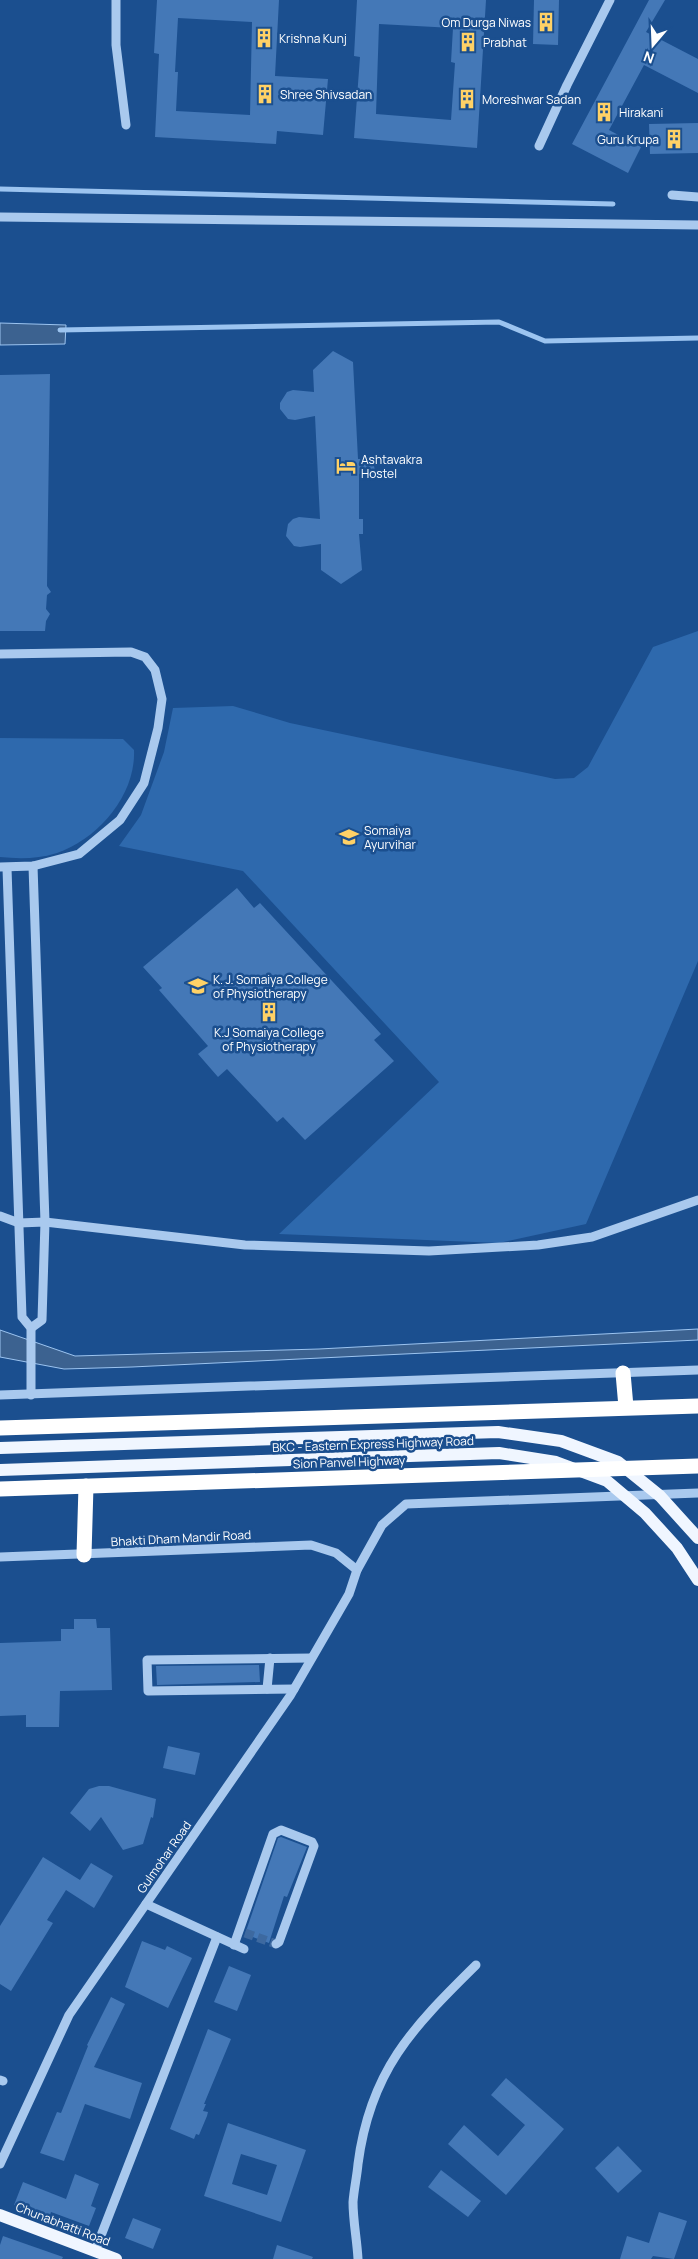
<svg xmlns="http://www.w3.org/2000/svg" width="698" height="2259" font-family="Manrope,sans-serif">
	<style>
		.green { fill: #2e69ad }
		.water { fill: #3c6290; stroke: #9cc4f0 }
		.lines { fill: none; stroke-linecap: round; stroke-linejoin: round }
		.stream { stroke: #9cc4f0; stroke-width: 5 }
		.building { fill: #4478b7; fill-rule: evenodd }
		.minor-tunnel { stroke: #3d69a0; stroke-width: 9; stroke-dasharray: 9 4.5; stroke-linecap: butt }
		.minor { stroke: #a9c9ee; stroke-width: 9 }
		.major { stroke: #f0f6ff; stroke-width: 12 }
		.highway { stroke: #fff; stroke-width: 15 }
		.labels { text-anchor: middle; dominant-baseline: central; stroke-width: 5; stroke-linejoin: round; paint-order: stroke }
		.poi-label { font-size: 12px; fill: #fff; stroke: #1b4f8f; text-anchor: start }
		.street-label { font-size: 12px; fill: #fff; stroke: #1b4f8f }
	</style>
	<rect width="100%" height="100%" fill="#1b4f8f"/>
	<g class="green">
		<polygon points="698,631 698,961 586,1224 499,1243 279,1234 439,1082 243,871 119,846 141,815 164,752 173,708 233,706 290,723 555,779 574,778 588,767 653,647"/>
		<path d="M0,738L123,739L134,750C136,795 98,839 57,853C38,859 19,859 0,857Z"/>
	</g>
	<g class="water">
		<polygon points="0,323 66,325 65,344 0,345"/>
		<polygon points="698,1329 698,1340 132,1367 64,1369 0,1357 0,1330 75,1356 319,1349"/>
	</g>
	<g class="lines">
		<g class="stream">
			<polyline points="0,189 613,204"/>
			<polyline points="60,330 499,322 545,341 698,338"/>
		</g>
	</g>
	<g class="building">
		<path d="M157,0H279L275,76L328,79L323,135L277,131L276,144L155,137L159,54L154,53ZM178,18L252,22L250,115L176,111L178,72H175Z"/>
		<path d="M357,0H486L477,148L354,138L360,57L354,56ZM379,24L453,28L451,62L455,63L451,120L376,114Z"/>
		<polygon points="534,0 559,0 558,45 533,44"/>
		<polygon points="649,0 665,0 646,32 698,59 698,93 644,65 609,130 641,147 628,173 572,144"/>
		<polygon points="698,123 698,153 650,154 649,124"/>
		<polygon points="333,351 353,362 358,459 373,459 375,472 359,474 359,519 363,519 363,534 359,534 362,570 341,584 321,570 321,544 300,547 294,546 286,536 288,524 293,519 299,517 320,519 315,416 295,420 288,419 280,409 280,403 287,392 293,390 314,392 313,370"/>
		<polygon points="50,374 47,586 51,592 47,595 46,609 50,614 46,621 45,631 0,631 0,375"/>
		<polygon points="237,888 254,908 260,903 381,1034 374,1040 394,1061 305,1140 283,1117 277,1122 227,1069 218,1077 198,1054 208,1046 159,990 162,988 143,967"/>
		<polygon points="74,1619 96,1619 97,1628 110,1628 112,1690 60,1691 59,1727 26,1727 26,1715 0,1716 0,1643 61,1641 61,1629 74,1629"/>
		<polygon points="259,1665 260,1682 157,1685 156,1666"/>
		<polygon points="168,1746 200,1753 195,1775 163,1768"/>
		<polygon points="99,1786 109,1786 156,1799 153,1818 151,1817 143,1844 123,1850 101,1817 90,1831 70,1813 89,1789"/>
		<polygon points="281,1837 307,1847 287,1897 284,1896 269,1943 245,1934 278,1838"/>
		<polygon points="43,1857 80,1880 91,1863 113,1876 94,1908 66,1890 47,1920 53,1923 11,1991 0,1984 0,1926"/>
		<polygon points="142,1941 165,1950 167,1946 192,1958 168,2008 125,1987"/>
		<polygon points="229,1966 251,1975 237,2011 214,2002"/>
		<polygon points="111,1997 125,2004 94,2067 142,2083 130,2119 85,2104 64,2161 40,2153 57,2112 61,2113 88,2046 87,2045"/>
		<polygon points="208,2029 231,2039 204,2104 206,2104 203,2111 208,2112 207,2116 199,2135 196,2134 194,2139 170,2129"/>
		<polygon points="506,2078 564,2129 506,2195 448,2144 464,2125 498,2156 525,2125 491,2095"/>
		<path d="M228,2123L306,2150L281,2222L204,2196ZM241,2154L277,2165L267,2195L232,2184Z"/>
		<polygon points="618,2146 642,2171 618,2193 595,2168"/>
		<polygon points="441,2170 481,2201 468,2217 428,2187"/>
		<polygon points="75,2174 99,2184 91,2206 96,2208 89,2226 51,2212 49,2218 14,2205 23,2182 66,2199"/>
		<polygon points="659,2212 687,2221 674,2259 653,2256 651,2259 620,2259 627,2236 649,2243"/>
		<polygon points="133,2218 161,2229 153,2249 125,2238"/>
		<polygon points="3,2236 63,2257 62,2259 0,2259 0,2245"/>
		<polygon points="277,2245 313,2257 312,2259 273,2259"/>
	</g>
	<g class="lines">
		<polyline class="minor-tunnel" points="245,1933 276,1944"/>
		<g class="minor">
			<polyline points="116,0 116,45 126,125"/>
			<polyline points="539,146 567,85 610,0"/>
			<polyline points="672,195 698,197"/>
			<polyline points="0,217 698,225"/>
			<polyline points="0,654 131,652 145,657 155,670 162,699 158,728 144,783 120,820 79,854 33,866 0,867"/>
			<polyline points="7,868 22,1317 31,1328 31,1395"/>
			<polyline points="0,1216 19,1223 45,1222 245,1245 429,1251 538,1245 592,1237 698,1200"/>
			<polyline points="31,1328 42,1320 45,1222 33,866"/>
			<polyline points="0,1395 698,1370"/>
			<polyline points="0,1557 311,1545 336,1553 357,1570"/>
			<polyline points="267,1689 270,1658"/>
			<polyline points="294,1689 148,1691 147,1660 311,1658"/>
			<polyline points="146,1904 244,1949"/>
			<polyline points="234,1945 273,1834 281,1830 312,1842 314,1846 279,1942 276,1944"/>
			<polyline points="0,2080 3,2081"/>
			<polyline points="0,2164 69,2015 290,1696 349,1594 357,1570 382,1525 406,1504 698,1493"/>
			<polyline points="95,2251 217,1937"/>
			<path d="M358,2259C357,2240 353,2221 353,2202C354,2189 357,2176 358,2164C370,2071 412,2028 476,1965"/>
		</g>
		<g class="major">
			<polyline points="0,1448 498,1432 561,1441 618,1462 660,1496 698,1538"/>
			<polyline points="0,1470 499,1453 556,1462 607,1481 645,1513 677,1548 698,1580"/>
			<polyline points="0,2215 116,2259"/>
		</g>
		<g class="highway">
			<polyline points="623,1373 626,1407"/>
			<polyline points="0,1428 698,1406"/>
			<polyline points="0,1489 698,1466"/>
			<polyline points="84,1555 86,1486"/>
		</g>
	</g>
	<defs>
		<symbol id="building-bare" viewBox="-9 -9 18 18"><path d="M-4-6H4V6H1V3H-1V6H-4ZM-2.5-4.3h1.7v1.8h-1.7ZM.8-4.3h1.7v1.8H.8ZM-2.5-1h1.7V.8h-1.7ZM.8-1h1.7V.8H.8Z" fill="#ffd166" stroke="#1b4f8f" stroke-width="2.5" paint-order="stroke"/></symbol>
		<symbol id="hotel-bare" viewBox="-9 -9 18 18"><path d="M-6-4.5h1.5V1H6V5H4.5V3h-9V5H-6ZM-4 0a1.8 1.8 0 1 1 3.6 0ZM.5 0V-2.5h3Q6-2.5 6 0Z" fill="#ffd166" stroke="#1b4f8f" stroke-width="2.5" paint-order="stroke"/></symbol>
		<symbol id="university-bare" viewBox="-9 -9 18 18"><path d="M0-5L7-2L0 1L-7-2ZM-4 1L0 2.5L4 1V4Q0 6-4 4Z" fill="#ffd166" stroke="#1b4f8f" stroke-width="2.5" paint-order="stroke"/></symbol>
	</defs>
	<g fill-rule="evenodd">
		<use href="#building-bare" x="532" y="8" width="28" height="28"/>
		<use href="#building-bare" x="250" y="24" width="28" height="28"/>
		<use href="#building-bare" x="454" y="28" width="28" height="28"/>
		<use href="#building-bare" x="251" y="80" width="28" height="28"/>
		<use href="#building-bare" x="453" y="85" width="28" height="28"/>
		<use href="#building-bare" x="590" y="98" width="28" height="28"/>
		<use href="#building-bare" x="660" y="125" width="28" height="28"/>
		<use href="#hotel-bare" x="332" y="452" width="28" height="28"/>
		<use href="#university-bare" x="335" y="823" width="28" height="28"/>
		<use href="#university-bare" x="184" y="972" width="28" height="28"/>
		<use href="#building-bare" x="255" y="998" width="28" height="28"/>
	</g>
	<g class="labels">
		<g class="poi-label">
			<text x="531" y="22" text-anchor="end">Om Durga Niwas</text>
			<text x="279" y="38">Krishna Kunj</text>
			<text x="483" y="42">Prabhat</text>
			<text x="280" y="94">Shree Shivsadan</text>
			<text x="482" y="99">Moreshwar Sadan</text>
			<text x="619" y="112">Hirakani</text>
			<text x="659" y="139" text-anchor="end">Guru Krupa</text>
			<text x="361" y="459">Ashtavakra<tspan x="361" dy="14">Hostel</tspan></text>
			<text x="364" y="830">Somaiya<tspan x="364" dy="14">Ayurvihar</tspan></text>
			<text x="213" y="979">K. J. Somaiya College<tspan x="213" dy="14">of Physiotherapy</tspan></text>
			<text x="269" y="1032" text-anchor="middle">K.J Somaiya College<tspan x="269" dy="14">of Physiotherapy</tspan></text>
		</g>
		<g class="street-label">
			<text transform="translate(373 1444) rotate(-2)">BKC - Eastern Express Highway Road</text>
			<text transform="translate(349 1462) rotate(-2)">Sion Panvel Highway</text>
			<text transform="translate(181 1538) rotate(-3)">Bhakti Dham Mandir Road</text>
			<text transform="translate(164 1857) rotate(-55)">Gulmohar Road</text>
			<text transform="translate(63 2224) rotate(21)">Chunabhatti Road</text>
		</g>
	</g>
	<g transform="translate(653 45) rotate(199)" stroke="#1b4f8f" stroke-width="4" paint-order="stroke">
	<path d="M0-4L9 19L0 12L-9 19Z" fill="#ffffff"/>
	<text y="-8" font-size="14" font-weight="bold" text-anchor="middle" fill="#ffffff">N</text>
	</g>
</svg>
